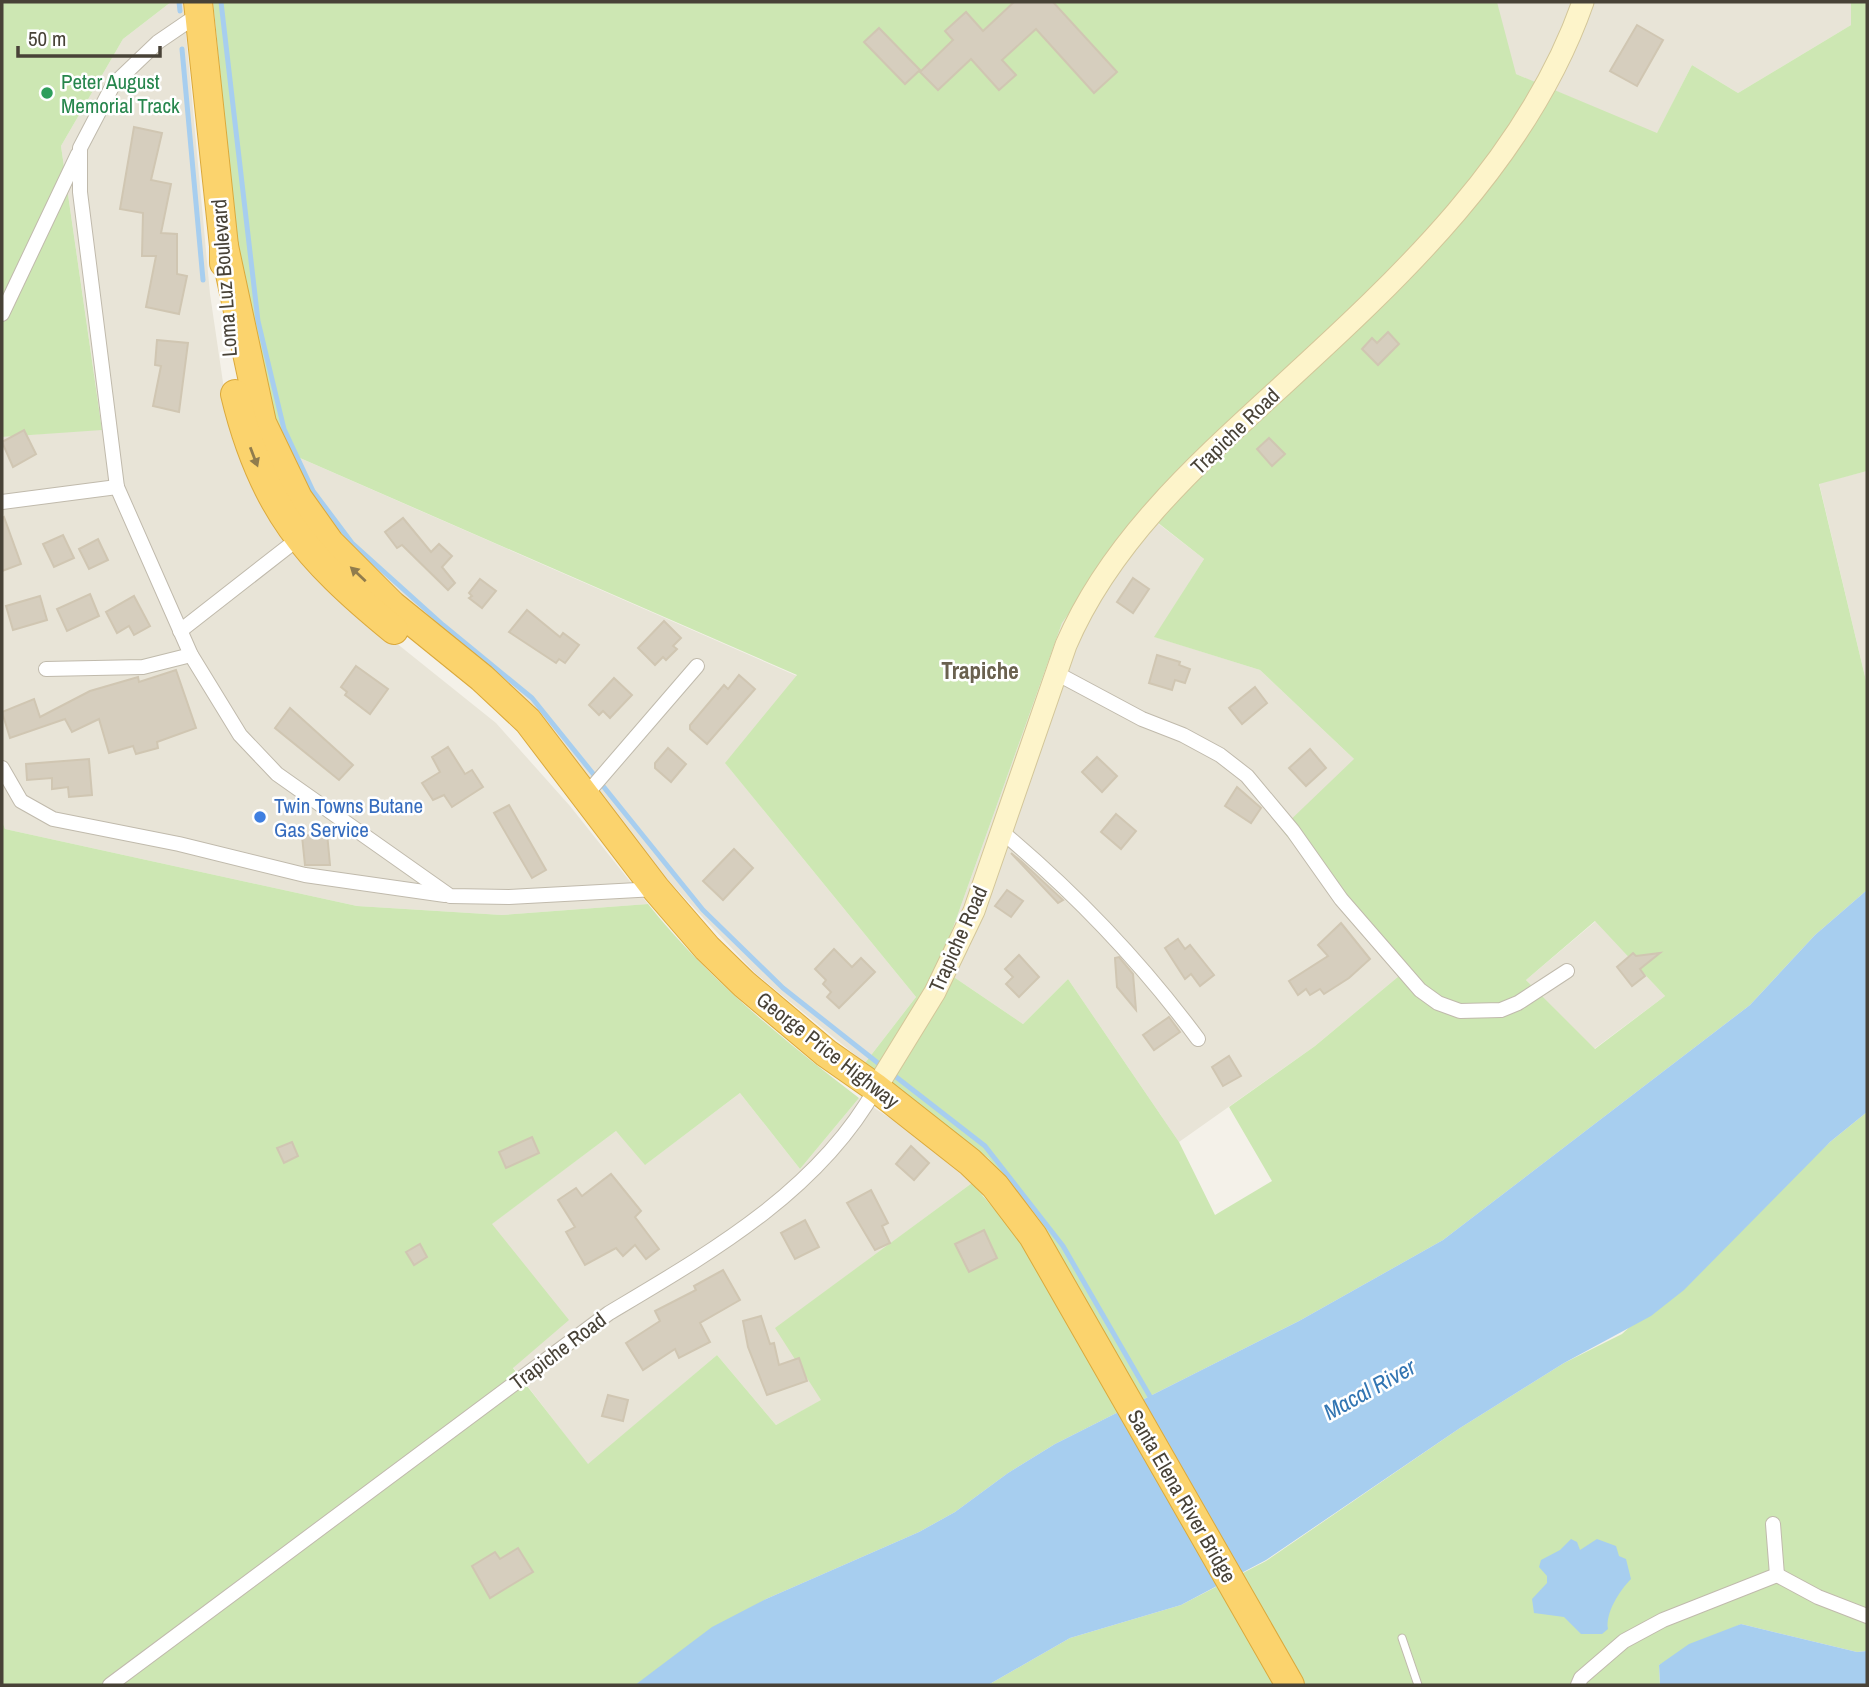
<svg xmlns="http://www.w3.org/2000/svg" width="1869" height="1687" font-family="'Archivo Narrow',sans-serif">
	<style>
		.residential { fill: #e8e4d7 }
		.green { fill: #cde7b3; fill-rule: evenodd }
		.water { fill: #a7ceef }
		.lines { fill: none; stroke-linecap: round; stroke-linejoin: round }
		.stream { stroke: #a7ceef; stroke-width: 5 }
		.building { fill: #d6cebe; stroke: #d0c6b2; stroke-width: 2 }
		.lane-casing { stroke: #c0baac; stroke-width: 9 }
		.street-casing { stroke: #c0baac; stroke-width: 16 }
		.secondary-casing { stroke: #d3c699; stroke-width: 23 }
		.highway-casing { stroke: #dba93c; stroke-width: 30 }
		.lane { stroke: #fff; stroke-width: 7 }
		.street { stroke: #fff; stroke-width: 14 }
		.secondary { stroke: #fdf4ca; stroke-width: 21 }
		.highway { stroke: #fbd36d; stroke-width: 28 }
		.oneway { fill: #907c4d }
		.leisure-dot { fill: #2e9e5b; stroke: #fff; stroke-width: 2.5 }
		.shop-dot { fill: #3f7fe0; stroke: #fff; stroke-width: 2.5 }
		.labels { text-anchor: middle; dominant-baseline: central; stroke-width: 5; stroke-linejoin: round; paint-order: stroke }
		.leisure-label { font-size: 21px; fill: #27864d; stroke: #fff; text-anchor: start }
		.street-label { font-size: 21px; fill: #484237; stroke: #fff }
		.shop-label { font-size: 21px; fill: #366cbe; stroke: #fff; text-anchor: start }
		.neighbourhood-label { font-size: 23px; font-weight: bold; fill: #6a614f; stroke: #fff }
		.water-label { font-size: 23px; font-style: italic; fill: #3275b2; stroke: #fff }
	</style>
	<rect width="100%" height="100%" fill="#f4f1e9"/>
	<g class="residential">
		<polygon points="171,2 183,2 210,294 225,396 355,610 496,723 570,806 648,904 502,915 357,906 5,829 2,821 2,437 102,429 61,146 123,39"/>
		<polygon points="1494,2 1851,2 1851,25 1738,93 1692,65 1657,134 1511,72"/>
		<polygon points="284,451 797,676 726,764 916,997 865,1063 755,973 667,879 568,752 340,542"/>
		<polygon points="1867,471 1867,685 1819,483"/>
		<polygon points="1142,511 1204,559 1155,637 1260,670 1355,760 1399,976 1315,1046 1179,1142 1068,979 1023,1024 939,967 1062,623"/>
		<polygon points="1596,921 1665,996 1594,1049 1526,980"/>
		<polygon points="740,1093 800,1169 859,1098 899,1124 972,1183 776,1328 822,1400 776,1425 717,1355 588,1465 513,1367 568,1320 490,1225 616,1131 646,1164"/>
	</g>
	<g class="green">
		<polygon points="2,2 171,2 123,39 61,146 102,430 2,437"/>
		<path d="M213,2H1497L1516,74L1657,133L1692,65L1738,93L1851,25V2H1867V471L1819,484L1867,685V890L1815,935L1750,1005L1443,1240L1299,1321L1055,1444L1008,1473L955,1512L919,1532L766,1599L635,1685H2V821L5,829L357,906L502,915L648,904C708,979 783,1040 859,1098L800,1169L740,1093L645,1165L616,1131L492,1224L569,1320L513,1368L588,1464L717,1355L776,1425L821,1400L775,1328L972,1183L1023,1243L1062,1310L1085,1297L1035,1212L988,1158L865,1063L916,997L725,763L797,675L284,451C235,317 229,144 213,2ZM1143,511L1204,559L1154,637L1260,670L1354,759L1281,829L1399,976L1315,1046L1229,1107L1272,1181L1215,1215L1179,1142L1068,979L1023,1024L939,967L1062,623ZM1595,921L1665,996L1595,1049L1526,980Z"/>
		<polygon points="1867,1112 1867,1651 1857,1652 1741,1624 1659,1665 1660,1685 988,1685 1070,1638 1181,1605 1266,1561 1460,1428 1564,1363 1622,1334 1830,1142"/>
	</g>
	<g class="water">
		<polygon points="1867,890 1867,1112 1830,1142 1684,1290 1651,1316 1564,1363 1460,1428 1266,1560 1181,1605 1070,1638 988,1685 635,1685 712,1627 766,1599 919,1532 955,1512 1008,1473 1055,1444 1299,1321 1443,1240 1750,1005 1815,935"/>
		<path d="M1571,1539L1577,1542L1580,1550L1597,1539L1616,1546L1619,1556L1626,1559L1631,1579C1620,1590 1605,1613 1608,1629L1602,1634H1581L1564,1617L1534,1613L1532,1599L1547,1583V1576L1539,1567L1541,1560L1560,1550Z"/>
		<polygon points="1741,1624 1857,1652 1867,1651 1867,1685 1660,1685 1659,1665 1689,1644"/>
	</g>
	<g class="lines">
		<g class="stream">
			<polyline points="179,2 180,11"/>
			<polyline points="221,2 258,321 284,429 313,491 352,543 443,625 532,698 703,910 783,988 883,1067"/>
			<polyline points="182,49 203,280"/>
			<polyline points="891,1073 985,1146 1063,1246 1152,1400"/>
		</g>
	</g>
	<g class="building">
		<polygon points="1014,2 1053,2 1117,72 1094,93 1036,29 1002,60 1016,75 999,90 971,59 938,90 920,72 953,40 945,31 966,12 983,31"/>
		<polygon points="1637,25 1663,40 1637,86 1610,71"/>
		<polygon points="879,28 920,70 905,84 864,42"/>
		<polygon points="134,127 162,133 151,180 171,184 161,233 177,234 177,274 187,276 179,314 146,307 156,256 142,256 143,213 120,209"/>
		<polygon points="1388,332 1399,344 1378,365 1362,349 1372,338 1377,343"/>
		<polygon points="157,340 188,343 179,412 153,406 161,366 155,365"/>
		<polygon points="24,430 36,454 13,467 2,442"/>
		<polygon points="1269,438 1285,454 1272,466 1257,449"/>
		<polygon points="4,517 21,564 2,571 2,518"/>
		<polygon points="403,518 431,552 439,544 452,556 442,567 455,583 448,590 402,545 397,548 385,532"/>
		<polygon points="63,535 74,558 54,567 43,544"/>
		<polygon points="98,539 108,560 89,569 79,549"/>
		<polygon points="1133,578 1149,589 1133,613 1117,602"/>
		<polygon points="480,579 496,591 482,608 469,598 472,596 469,593"/>
		<polygon points="90,594 99,616 67,631 57,609"/>
		<polygon points="40,596 47,620 13,630 6,606"/>
		<polygon points="134,596 150,626 134,635 129,626 117,633 106,612"/>
		<polygon points="527,610 560,637 563,633 579,645 565,663 559,659 556,663 509,632"/>
		<polygon points="664,621 681,638 673,646 677,649 666,660 663,657 655,665 638,648"/>
		<polygon points="1157,655 1180,662 1179,665 1190,669 1185,683 1175,680 1172,690 1149,683"/>
		<polygon points="356,666 388,689 370,714 345,695 347,692 341,687"/>
		<polygon points="176,670 196,728 157,742 158,748 136,754 133,746 109,753 99,719 72,732 65,719 10,738 2,712 34,699 40,717 90,691 138,677 139,682"/>
		<polygon points="739,675 755,689 707,744 690,729 690,725 724,685 728,689"/>
		<polygon points="614,678 632,695 610,718 603,711 599,715 589,705"/>
		<polygon points="1255,687 1267,703 1242,724 1229,708"/>
		<polygon points="290,708 353,765 339,780 275,728"/>
		<polygon points="448,747 465,774 472,770 483,787 452,807 444,795 433,800 422,783 440,772 432,757"/>
		<polygon points="668,748 686,764 671,782 655,768 655,763"/>
		<polygon points="1310,749 1326,768 1306,786 1289,768"/>
		<polygon points="1097,757 1117,776 1102,792 1082,772"/>
		<polygon points="89,759 92,795 69,797 68,787 52,789 52,778 27,780 26,764"/>
		<polygon points="1237,787 1261,808 1251,823 1225,806"/>
		<polygon points="509,805 546,870 532,878 494,813"/>
		<polygon points="1116,814 1136,831 1121,849 1101,832"/>
		<polygon points="327,833 330,865 305,865 302,836"/>
		<polygon points="734,849 753,868 723,900 703,881"/>
		<polygon points="1011,853 1022,862 1063,900 1058,903"/>
		<polygon points="1007,890 1023,901 1011,917 995,906"/>
		<polygon points="1341,923 1370,959 1349,978 1324,994 1320,989 1310,995 1306,989 1298,995 1289,981 1328,956 1318,945"/>
		<polygon points="1178,939 1185,949 1190,945 1214,975 1200,986 1191,974 1185,979 1165,948"/>
		<polygon points="834,949 852,967 861,958 875,972 839,1008 827,997 831,992 823,984 826,980 815,969"/>
		<polygon points="1633,953 1636,956 1660,953 1640,969 1645,976 1632,986 1617,967"/>
		<polygon points="1019,955 1039,977 1019,997 1006,984 1013,977 1005,969"/>
		<polygon points="1119,957 1133,974 1136,1010 1117,987 1115,958"/>
		<polygon points="1169,1017 1180,1032 1154,1050 1143,1035"/>
		<polygon points="1229,1056 1241,1076 1223,1086 1212,1067"/>
		<polygon points="532,1137 539,1153 506,1168 499,1152"/>
		<polygon points="292,1142 298,1156 284,1163 277,1148"/>
		<polygon points="911,1146 929,1163 914,1180 896,1164"/>
		<polygon points="611,1174 641,1211 635,1217 659,1249 646,1259 635,1245 623,1256 616,1248 585,1265 566,1232 575,1227 558,1200 576,1188 582,1196"/>
		<polygon points="871,1190 888,1223 882,1226 890,1243 875,1250 847,1203"/>
		<polygon points="805,1220 819,1247 795,1259 781,1233"/>
		<polygon points="984,1230 997,1258 969,1272 955,1244"/>
		<polygon points="420,1244 427,1257 414,1265 406,1252"/>
		<polygon points="723,1270 740,1300 700,1323 710,1342 679,1358 675,1349 643,1370 626,1343 660,1321 655,1311 696,1290 694,1286"/>
		<polygon points="761,1316 770,1344 774,1343 779,1365 799,1358 807,1381 767,1395 748,1347 743,1321"/>
		<polygon points="608,1395 628,1400 623,1421 602,1416"/>
		<polygon points="518,1548 533,1572 490,1598 472,1566 495,1552 500,1559"/>
	</g>
	<g class="lines">
		<defs>
			<polyline id="lane" points="1402,1638 1418,1685"/>
			<g id="street">
				<polyline points="199,14 158,42 113,85 80,148 80,192 117,487 191,655 240,735 277,774 450,896 509,897 656,889"/>
				<polyline points="2,314 78,154"/>
				<polyline points="2,502 117,487"/>
				<polyline points="180,631 303,535"/>
				<polyline points="46,669 143,667 191,655"/>
				<polyline points="1056,673 1142,719 1183,735 1220,755 1247,776 1293,831 1341,899 1420,990 1438,1003 1460,1011 1501,1010 1518,1003 1567,971"/>
				<polyline points="2,768 21,801 53,819 179,844 305,875 445,895"/>
				<polyline points="584,797 697,666"/>
				<path d="M1001,831C1075,893 1141,962 1198,1039"/>
				<polyline points="1777,1575 1818,1597 1867,1616"/>
				<path d="M110,1685L609,1313C708,1254 818,1192 876,1088"/>
				<polyline points="1578,1685 1581,1678 1624,1641 1663,1620 1777,1575 1773,1524"/>
			</g>
			<path id="secondary" d="M876,1088L935,992L974,911L1066,645C1111,540 1199,462 1282,386C1401,277 1528,159 1583,2"/>
			<g id="highway">
				<polyline points="198,2 224,246 224,263"/>
				<polyline points="224,246 262,423 298,498 330,543 392,605 482,678 528,721 656,889 707,948 744,984 826,1053 876,1088 970,1162 995,1186 1033,1236 1290,1685"/>
				<path d="M235,394C262,507 306,558 394,630"/>
			</g>
		</defs>
		<use href="#lane" class="lane-casing"/>
		<use href="#street" class="street-casing"/>
		<use href="#secondary" class="secondary-casing"/>
		<use href="#highway" class="highway-casing"/>
		<use href="#lane" class="lane"/>
		<use href="#street" class="street"/>
		<use href="#secondary" class="secondary"/>
		<use href="#highway" class="highway"/>
	</g>
	<defs><path id="oneway-solid" d="M-6-.8H1V-3.2L6.5 0L1 3.2V.8H-6Z" transform="scale(1.75)"/></defs>
	<g class="oneway">
		<use href="#oneway-solid" transform="translate(254 457) rotate(69)"/>
		<use href="#oneway-solid" transform="translate(358 574) rotate(-137)"/>
	</g>
	<circle class="leisure-dot" cx="47" cy="93" r="7"/>
	<circle class="shop-dot" cx="260" cy="817" r="7"/>
	<g class="labels">
		<g class="leisure-label">
			<text x="61" y="81">Peter August<tspan x="61" dy="24">Memorial Track</tspan></text>
		</g>
		<g class="street-label">
			<text transform="translate(224 278) rotate(-94)">Loma Luz Boulevard</text>
			<text transform="translate(1235 431) rotate(-44)">Trapiche Road</text>
			<text transform="translate(958 939) rotate(-66)">Trapiche Road</text>
			<text transform="translate(828 1050) rotate(38)">George Price Highway</text>
			<text transform="translate(558 1351) rotate(-37)">Trapiche Road</text>
			<text transform="translate(1182 1496) rotate(60)">Santa Elena River Bridge</text>
		</g>
		<g class="shop-label">
			<text x="274" y="805">Twin Towns Butane<tspan x="274" dy="24">Gas Service</tspan></text>
		</g>
		<g class="neighbourhood-label">
			<text x="980" y="670">Trapiche</text>
		</g>
		<g class="water-label">
			<text transform="translate(1369 1389) rotate(-29)">Macal River</text>
		</g>
	</g>
	<rect width="1869" height="1687" fill="none" stroke="#484237" stroke-width="7"/>
	<path d="M18 46v10h142v-10" fill="none" stroke="#484237" stroke-width="3.5"/>
	<text x="28" y="46" font-size="21" fill="#484237" stroke="#ffffff" stroke-width="5" paint-order="stroke">50 m</text>
</svg>
